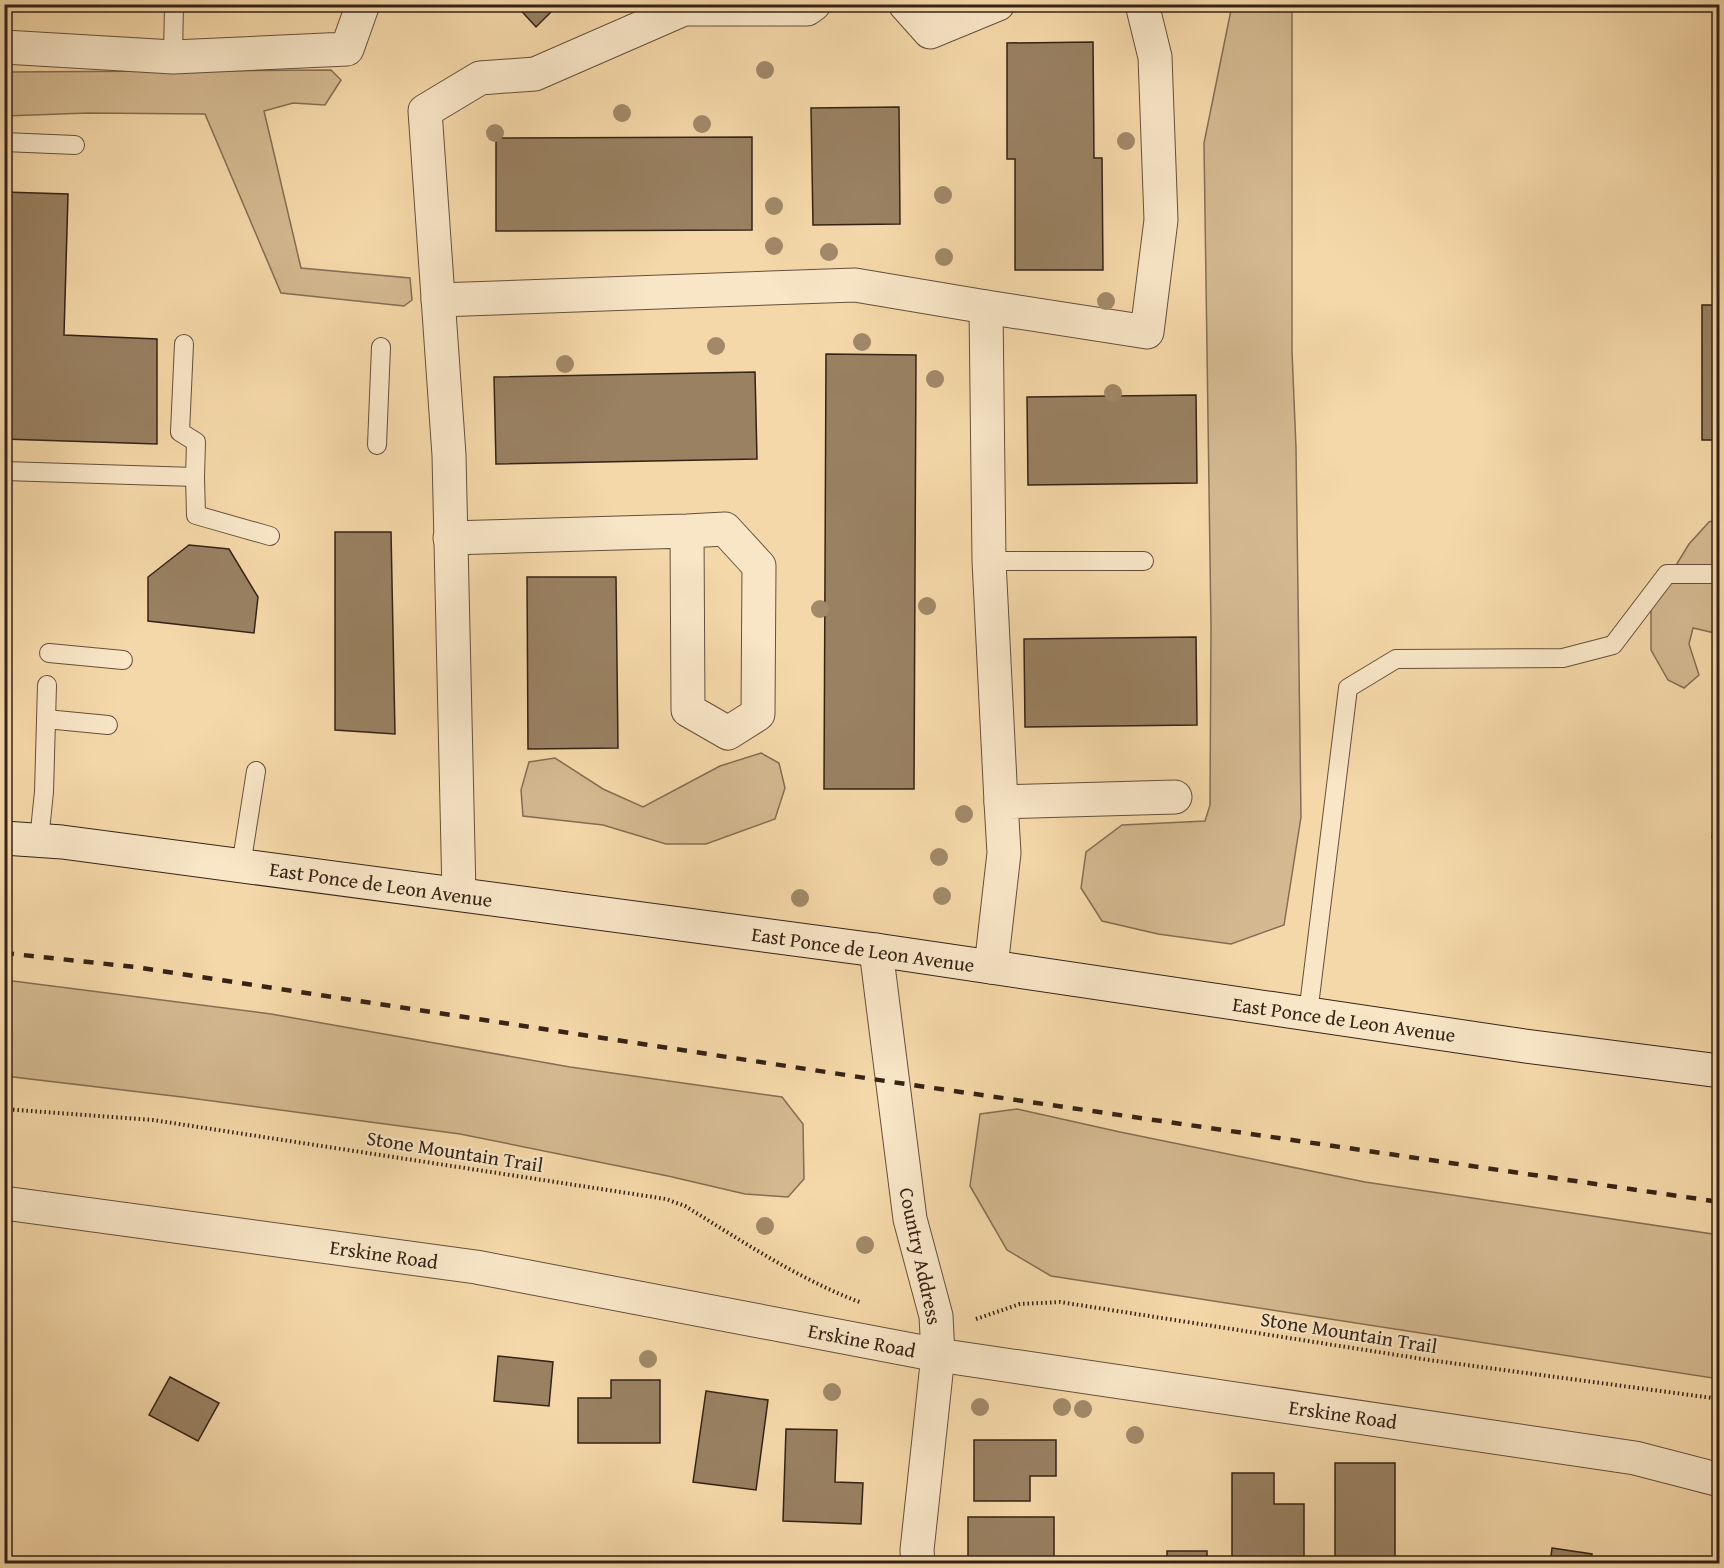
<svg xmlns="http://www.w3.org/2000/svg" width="1724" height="1568" font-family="'Gentium Book Plus',serif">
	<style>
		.green { fill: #d4b990; stroke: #846e53; stroke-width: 1.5 }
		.building { fill: #998162; stroke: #352316; stroke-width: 1.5 }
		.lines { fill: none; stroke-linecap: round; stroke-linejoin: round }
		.service-casing { stroke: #65503b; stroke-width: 20 }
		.minor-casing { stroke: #65503b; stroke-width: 35 }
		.secondary-casing { stroke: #352316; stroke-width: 35 }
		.path { stroke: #352316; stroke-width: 4; stroke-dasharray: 1.5 3; stroke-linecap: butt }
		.service { stroke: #f8e6c7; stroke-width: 18 }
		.minor { stroke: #f8e6c7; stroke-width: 33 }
		.secondary { stroke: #f8e6c7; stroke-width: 33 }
		.rail { stroke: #352316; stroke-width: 4.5; stroke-dasharray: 10 10; stroke-linecap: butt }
		.tree { fill: #a18969 }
		.labels { text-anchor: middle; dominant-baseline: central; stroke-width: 4.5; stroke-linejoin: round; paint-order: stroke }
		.street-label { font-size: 20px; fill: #352316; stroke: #f8e6c7 }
	</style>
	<rect width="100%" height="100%" fill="#f5d8a9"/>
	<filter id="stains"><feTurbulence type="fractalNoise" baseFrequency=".00333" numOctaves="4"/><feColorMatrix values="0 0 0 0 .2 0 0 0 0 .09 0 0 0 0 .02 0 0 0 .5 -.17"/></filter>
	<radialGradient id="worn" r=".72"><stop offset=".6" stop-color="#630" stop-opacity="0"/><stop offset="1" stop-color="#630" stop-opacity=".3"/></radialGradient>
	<g class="green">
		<polygon points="1232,5 1292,5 1292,351 1296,448 1301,817 1284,925 1231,944 1158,934 1102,921 1081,888 1086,852 1122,825 1205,821 1210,805 1211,627 1204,143"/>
		<polygon points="331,70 341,80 325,105 293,103 264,111 301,268 410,278 412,300 404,306 281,293 205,114 88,113 5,116 4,72"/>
		<polygon points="1719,519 1719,634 1693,628 1689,644 1699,675 1684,688 1668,680 1651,650 1651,606 1689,544 1709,522"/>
		<polygon points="761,753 779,763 785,788 775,819 706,844 666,844 603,825 523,816 521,790 529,762 555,758 603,789 643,807 720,766"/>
		<polygon points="5,980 271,1014 570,1067 782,1097 803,1124 804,1179 788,1197 745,1194 668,1176 460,1134 182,1097 5,1076"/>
		<polygon points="1017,1109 1120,1132 1365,1182 1719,1235 1719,1379 1051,1276 1007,1250 970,1186 980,1114"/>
	</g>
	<g class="building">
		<rect x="14" y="4" width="89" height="3"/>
		<polygon points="515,4 559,4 536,27"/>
		<polygon points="1093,42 1094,158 1102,158 1103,270 1015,270 1015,159 1007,159 1007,43"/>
		<polygon points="899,107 900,224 813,225 811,108"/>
		<polygon points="752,137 752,230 496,231 496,138"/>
		<polygon points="4,192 68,194 64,335 157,339 157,444 4,439"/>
		<rect x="1702" y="305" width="18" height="135"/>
		<polygon points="826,354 916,355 914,789 824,789"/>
		<polygon points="755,372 757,459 496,464 494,377"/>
		<polygon points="1196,395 1197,483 1028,485 1027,397"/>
		<polygon points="335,532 391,532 395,734 335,730"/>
		<polygon points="189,545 229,549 258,597 254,633 148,621 148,577"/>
		<polygon points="527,577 616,577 618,748 528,749"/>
		<polygon points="1196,637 1197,725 1025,727 1024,639"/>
		<polygon points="1720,787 1720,838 1712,837"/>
		<polygon points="498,1356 553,1362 549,1406 494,1401"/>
		<polygon points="170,1377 219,1403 198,1441 149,1415"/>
		<rect x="4" y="1378" width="6" height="54"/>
		<polygon points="611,1380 660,1380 660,1443 578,1443 578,1398 611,1398"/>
		<polygon points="706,1391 768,1400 756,1490 693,1482"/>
		<polygon points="786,1429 837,1430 835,1482 863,1483 861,1524 783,1521"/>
		<polygon points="974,1440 1056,1440 1056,1476 1030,1476 1030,1501 974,1501"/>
		<rect x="1335" y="1463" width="60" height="101"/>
		<polygon points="1232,1473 1274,1473 1274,1504 1304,1504 1304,1564 1232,1564"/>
		<rect x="968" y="1517" width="86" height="47"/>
		<polygon points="1552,1548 1592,1554 1591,1564 1550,1564"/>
		<rect x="1167" y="1551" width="40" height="13"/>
	</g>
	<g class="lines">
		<defs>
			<g id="service">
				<polyline points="173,57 174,4"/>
				<polyline points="4,142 75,145"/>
				<polyline points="377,445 381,347"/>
				<polyline points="4,471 195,477 196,442 180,432 184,344"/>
				<polyline points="195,477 196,515 270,536"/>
				<polyline points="989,561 1144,561"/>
				<polyline points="49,653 123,660"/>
				<polyline points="46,719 108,725"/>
				<polyline points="39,840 44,792 47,685"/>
				<polyline points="241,866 256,771"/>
				<polyline points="1308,1014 1348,688 1396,659 1563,658 1613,645 1667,574 1720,574"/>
			</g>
			<g id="minor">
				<polyline points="905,4 930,32 998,4"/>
				<polyline points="4,47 173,57 347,49 363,4"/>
				<polyline points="438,300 855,285 986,307"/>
				<polyline points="450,538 687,531 725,529 759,566 758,714 728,733 688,710 687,531"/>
				<polyline points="1001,802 989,561 986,307 1147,332 1161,220 1155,57 1142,4"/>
				<polyline points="459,894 449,455 425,111 480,78 535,74 684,9 807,9 814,4"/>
				<polyline points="876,950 910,1219 936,1316 938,1355 917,1550 918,1564"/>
				<polyline points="991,967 1004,853 1001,802 1175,797"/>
				<polyline points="4,1203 476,1267 938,1355 1635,1458 1720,1480"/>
			</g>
			<polyline id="secondary" points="4,838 62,842 876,950 1525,1046 1720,1071"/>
		</defs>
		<use href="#service" class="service-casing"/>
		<use href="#minor" class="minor-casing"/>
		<use href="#secondary" class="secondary-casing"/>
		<g class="path">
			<path d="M4,1109L153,1120L666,1199L685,1206C742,1241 798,1279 862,1303"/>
			<polyline points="976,1319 1020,1304 1060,1302 1429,1360 1720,1399"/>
		</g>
		<use href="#service" class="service"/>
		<use href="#minor" class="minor"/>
		<use href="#secondary" class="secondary"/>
		<polyline class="rail" points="4,953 135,967 892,1082 1720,1202"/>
	</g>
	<g class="tree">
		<circle cx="765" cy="70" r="9"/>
		<circle cx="622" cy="113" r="9"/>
		<circle cx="702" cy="124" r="9"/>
		<circle cx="495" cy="133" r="9"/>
		<circle cx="1126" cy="141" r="9"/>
		<circle cx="943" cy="195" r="9"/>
		<circle cx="774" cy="206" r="9"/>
		<circle cx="774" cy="246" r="9"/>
		<circle cx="829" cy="252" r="9"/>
		<circle cx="944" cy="257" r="9"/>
		<circle cx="1106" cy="301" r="9"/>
		<circle cx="862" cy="342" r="9"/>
		<circle cx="716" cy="346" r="9"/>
		<circle cx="565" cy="364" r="9"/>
		<circle cx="935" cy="379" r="9"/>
		<circle cx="1113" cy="393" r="9"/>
		<circle cx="927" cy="606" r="9"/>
		<circle cx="820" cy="609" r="9"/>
		<circle cx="964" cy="814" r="9"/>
		<circle cx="939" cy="857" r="9"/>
		<circle cx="942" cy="896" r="9"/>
		<circle cx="800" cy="898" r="9"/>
		<circle cx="765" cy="1226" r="9"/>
		<circle cx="865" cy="1245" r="9"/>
		<circle cx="648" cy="1359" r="9"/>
		<circle cx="832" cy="1392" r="9"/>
		<circle cx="980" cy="1407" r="9"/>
		<circle cx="1062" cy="1407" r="9"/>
		<circle cx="1083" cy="1409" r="9"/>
		<circle cx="1135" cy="1435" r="9"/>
	</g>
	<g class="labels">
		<g class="street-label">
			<text transform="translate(381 884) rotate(8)">East Ponce de Leon Avenue</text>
			<text transform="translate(863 949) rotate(8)">East Ponce de Leon Avenue</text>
			<text transform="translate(1344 1019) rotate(8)">East Ponce de Leon Avenue</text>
			<text transform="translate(455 1151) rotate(9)">Stone Mountain Trail</text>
			<text transform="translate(384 1254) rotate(8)">Erskine Road</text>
			<text transform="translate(921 1256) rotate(78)">Country Address</text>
			<text transform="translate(1349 1332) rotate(9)">Stone Mountain Trail</text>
			<text transform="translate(862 1340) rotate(11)">Erskine Road</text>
			<text transform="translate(1343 1414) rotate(8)">Erskine Road</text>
		</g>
	</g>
	<rect width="1724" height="1568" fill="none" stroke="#f5d8a9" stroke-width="24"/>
	<rect x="6" y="6" width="1712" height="1556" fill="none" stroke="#352316" stroke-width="3"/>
	<rect x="12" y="12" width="1700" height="1544" fill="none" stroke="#352316" stroke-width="1.5"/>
	<rect width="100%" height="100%" filter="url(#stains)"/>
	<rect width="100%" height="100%" fill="url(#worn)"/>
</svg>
